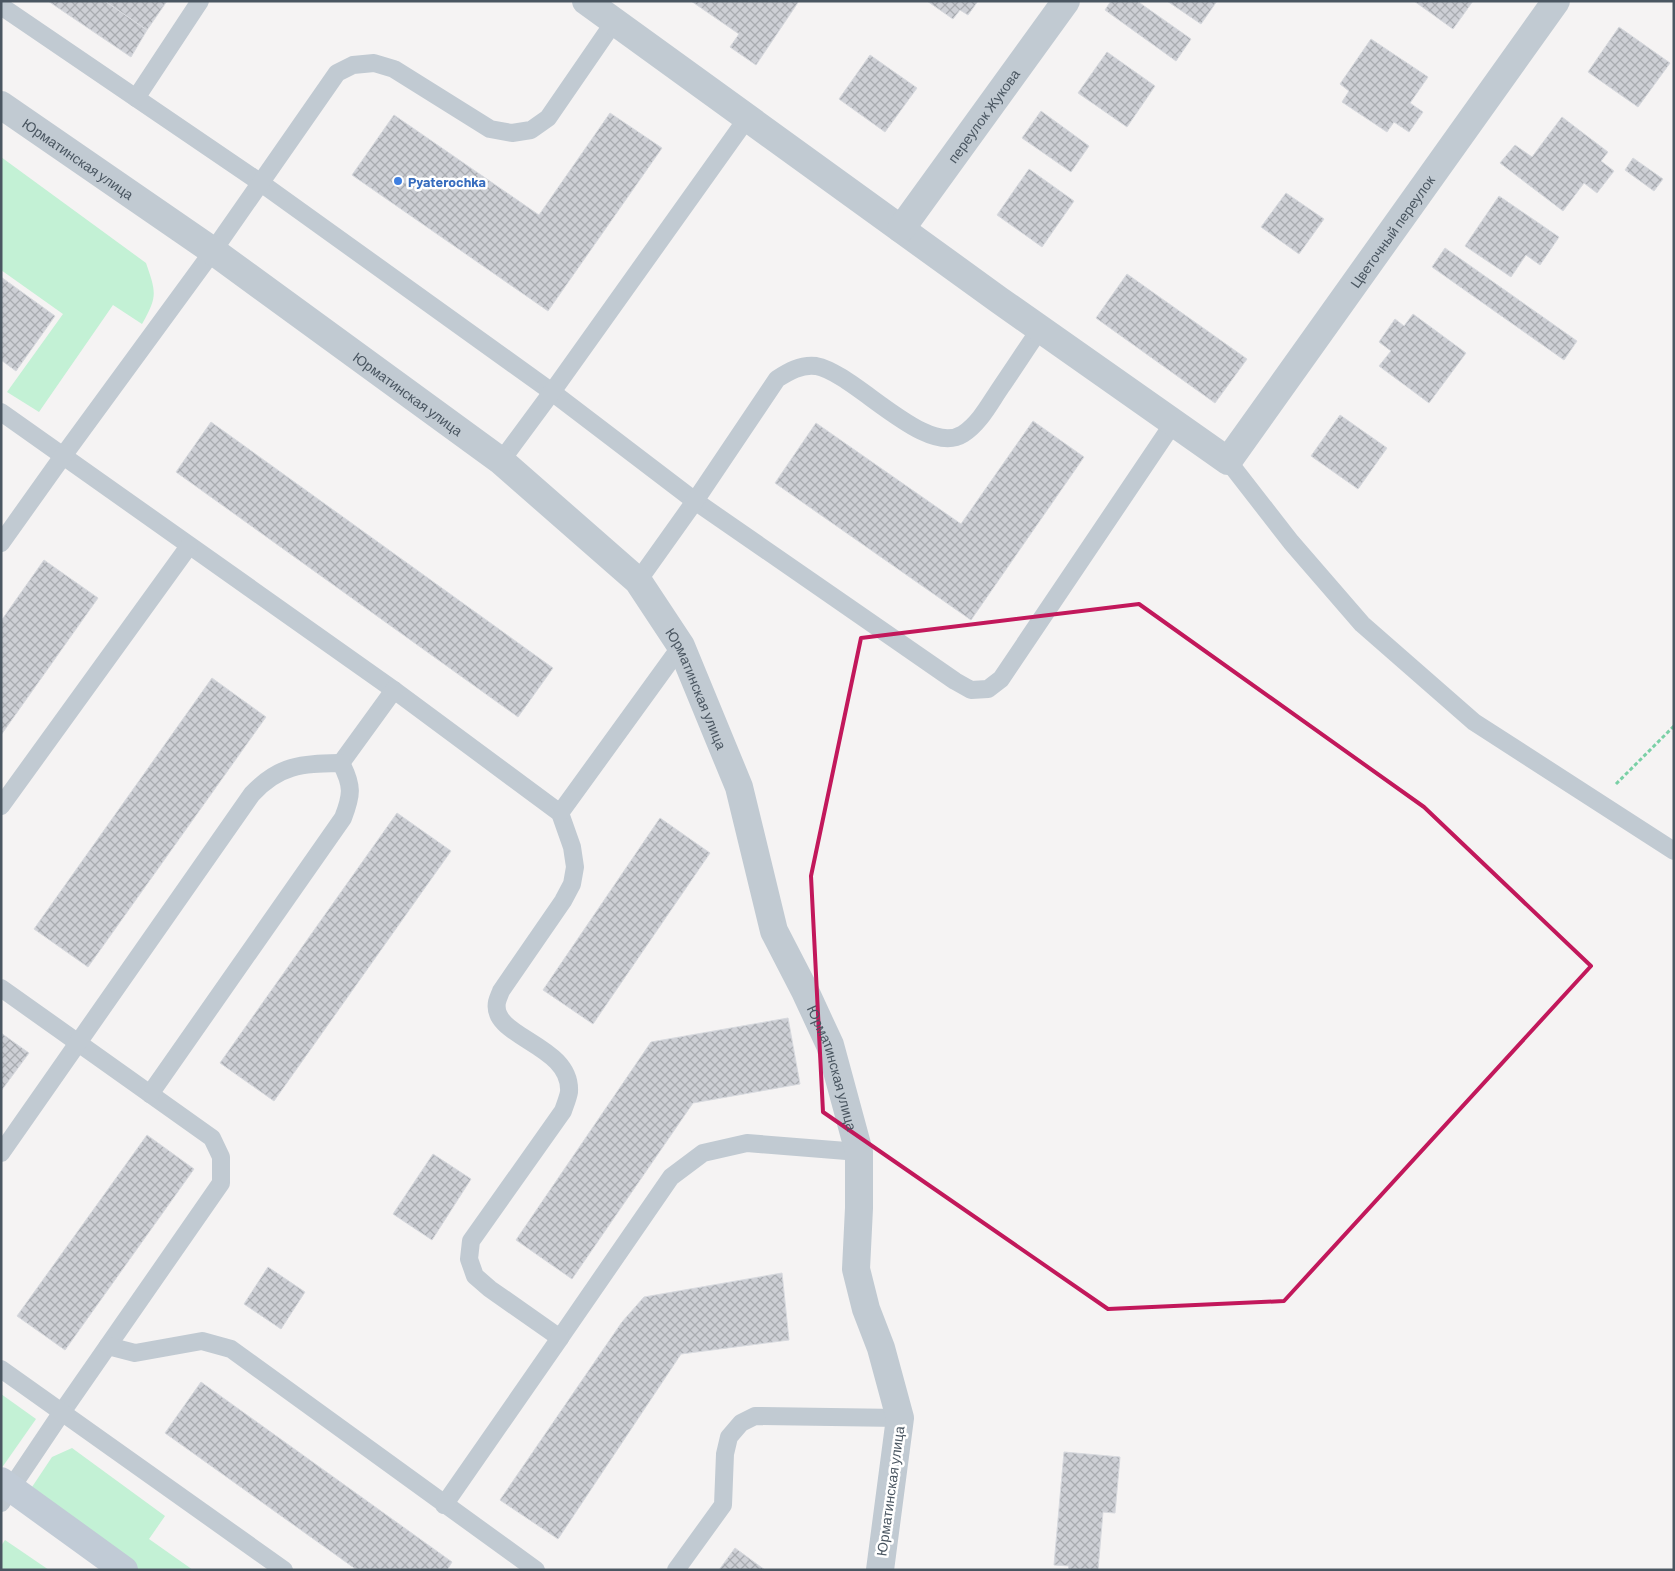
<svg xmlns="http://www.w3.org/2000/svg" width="1675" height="1571" font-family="Barlow,sans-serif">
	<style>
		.grass { fill: #c3f1d5 }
		.building { fill: url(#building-cross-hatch); stroke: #d7d9de }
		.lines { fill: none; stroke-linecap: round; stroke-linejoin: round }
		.path { stroke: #7ad0a6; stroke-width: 3; stroke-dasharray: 4 2.5; stroke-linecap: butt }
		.lane { stroke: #c1cad2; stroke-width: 18 }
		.street { stroke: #c1cad2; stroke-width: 28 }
		.secondary { stroke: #c1cbd6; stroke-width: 28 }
		.marked { fill: none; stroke: #c2185b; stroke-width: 4; stroke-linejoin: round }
		.shop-dot { fill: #3f7fe0; stroke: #fff; stroke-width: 2 }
		.labels { text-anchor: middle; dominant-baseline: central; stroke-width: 5; stroke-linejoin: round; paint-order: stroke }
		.street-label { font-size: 14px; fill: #4a5661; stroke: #fff }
		.shop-label { font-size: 14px; font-weight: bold; fill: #366cbe; stroke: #fff; text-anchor: start }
	</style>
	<defs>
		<pattern id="building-cross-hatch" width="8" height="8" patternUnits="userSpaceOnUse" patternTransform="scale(1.25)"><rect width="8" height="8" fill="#cdcfd5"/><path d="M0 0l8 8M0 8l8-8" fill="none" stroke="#a8abb0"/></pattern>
	</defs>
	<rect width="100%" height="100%" fill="#f5f3f3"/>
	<g class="grass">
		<path d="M1,157L146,263C156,292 158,296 142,324L113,305L39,412L7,392L63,314L1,270Z"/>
		<polygon points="1,1394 36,1419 1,1469"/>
		<polygon points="72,1448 165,1516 149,1539 193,1570 129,1570 26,1496 52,1457"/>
		<polygon points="5,1540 49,1570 1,1570 1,1546"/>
	</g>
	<g class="building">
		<polygon points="48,1 105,1 147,30 131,57"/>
		<polygon points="105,1 167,1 147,30"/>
		<polygon points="691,1 799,1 756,65 730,47 739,34"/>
		<polygon points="927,1 978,1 968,15 960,10 953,19"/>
		<polygon points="1111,1 1137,1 1191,39 1176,61 1105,10"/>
		<polygon points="1167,1 1217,1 1201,24"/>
		<polygon points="1414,1 1473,1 1453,29"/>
		<polygon points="1619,27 1670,63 1638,107 1588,72"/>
		<polygon points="1371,39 1428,77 1410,103 1423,112 1409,132 1394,122 1387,132 1342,102 1349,91 1340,84"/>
		<polygon points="1107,52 1155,86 1127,127 1078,93"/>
		<polygon points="870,55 917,88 885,132 839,99"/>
		<polygon points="1041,111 1089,146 1071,172 1022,138"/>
		<polygon points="610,113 662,148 548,311 352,175 394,115 539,215"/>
		<polygon points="1562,117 1608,152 1601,161 1614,171 1597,193 1584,183 1563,211 1500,163 1515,145 1532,157"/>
		<polygon points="1633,158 1663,179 1654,191 1625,170"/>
		<polygon points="1029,169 1074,201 1042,247 997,215"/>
		<polygon points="1286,193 1324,219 1299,254 1261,227"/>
		<polygon points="1499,196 1559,237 1540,265 1526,255 1511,277 1465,246"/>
		<polygon points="1445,248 1577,341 1564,360 1432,267"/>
		<polygon points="1127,274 1247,359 1215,403 1096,318"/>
		<polygon points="1,277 55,316 16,371 1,360"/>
		<polygon points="1413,314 1466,353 1429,403 1379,366 1391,351 1379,342 1395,319 1404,326"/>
		<polygon points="1340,415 1387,448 1358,489 1311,456"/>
		<polygon points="1033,421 1084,457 971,620 775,483 816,423 961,524"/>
		<polygon points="211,422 553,668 518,717 176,472"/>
		<polygon points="44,560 98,598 1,735 1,621"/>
		<polygon points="212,678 266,717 88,967 34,929"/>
		<polygon points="397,813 451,851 274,1101 220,1063"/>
		<polygon points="660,818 710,853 593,1024 543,990"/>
		<polygon points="788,1018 800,1084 693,1103 572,1279 516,1240 651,1042"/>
		<polygon points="1,1033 29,1053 1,1091"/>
		<polygon points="147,1135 194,1169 65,1350 17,1316"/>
		<polygon points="433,1154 471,1179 432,1240 393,1214"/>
		<polygon points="268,1267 305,1292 281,1329 244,1304"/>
		<polygon points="782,1273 789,1340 681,1354 558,1539 500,1500 622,1322 644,1297"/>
		<polygon points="201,1382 452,1562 447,1570 357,1570 165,1433"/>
		<polygon points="1064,1452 1120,1457 1115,1513 1103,1512 1098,1570 1068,1570 1069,1566 1054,1565"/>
		<polygon points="735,1548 765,1570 719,1570"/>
	</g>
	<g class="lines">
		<polyline class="path" points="1616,784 1674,726"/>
		<g class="lane">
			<polyline points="1,6 261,183 552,392 695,501 955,681 971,690 988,689 1001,679 1174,422"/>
			<polyline points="136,98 200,1"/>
			<path d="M1,412L394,690L560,813L572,847L575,867L572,884L563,901L501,991C500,994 498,998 497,1002C490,1038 572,1044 569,1092C568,1098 565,1105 563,1111L471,1241L469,1259L475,1276L490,1289L560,1338L671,1177L703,1153L747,1143L859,1152"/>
			<polyline points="501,461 552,392 748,117"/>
			<polyline points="1228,461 1291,542 1362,624 1474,722 1674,851"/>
			<polyline points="1,543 63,456 213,251 337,73 353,65 374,63 394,69 490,129 512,133 531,130 548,118 614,22"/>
			<path d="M638,581L695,501L777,379C788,372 801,364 816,366C855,373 925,458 963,434C980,423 990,403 1001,387C1014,368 1027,348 1040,329"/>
			<polyline points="341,763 394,690"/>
			<polyline points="1,806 189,546"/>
			<polyline points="560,813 681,646"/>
			<polyline points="1,988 212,1138 221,1157 221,1183 62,1412 1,1503"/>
			<path d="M1,1153L252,794C280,764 302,764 341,763C353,786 352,795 343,818L150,1094"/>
			<polyline points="108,1346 135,1353 202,1341 231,1349 536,1570"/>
			<polyline points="1,1369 284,1570"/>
			<polyline points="444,1505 560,1338"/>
			<polyline points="676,1570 723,1505 725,1454 729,1437 741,1423 755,1416 900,1418"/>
		</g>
		<g class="street">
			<path id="s1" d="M586,1L999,300L1228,461L1556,1"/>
			<path id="s2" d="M1,105L213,251L501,461L638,581L681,646L739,787L774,931L805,991L830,1045L859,1152V1208L856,1269L866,1309L881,1348L900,1418L880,1570"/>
			<path id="s3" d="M901,229L1066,1"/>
		</g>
		<polyline class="secondary" points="1,1481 124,1570"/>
	</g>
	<path class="marked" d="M1139,604L1424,807L1591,966L1284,1301L1108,1309L823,1112L811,876L861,638Z"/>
	<circle class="shop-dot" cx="398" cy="181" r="5"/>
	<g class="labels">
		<g class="street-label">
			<text stroke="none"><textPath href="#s3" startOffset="140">переулок Жукова</textPath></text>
			<text stroke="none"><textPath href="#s2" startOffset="94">Юрматинская улица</textPath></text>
			<text stroke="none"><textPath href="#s1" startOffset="1072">Цветочный переулок</textPath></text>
			<text stroke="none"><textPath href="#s2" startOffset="499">Юрматинская улица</textPath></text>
			<text stroke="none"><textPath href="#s2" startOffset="919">Юрматинская улица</textPath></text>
			<text stroke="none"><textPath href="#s2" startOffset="1324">Юрматинская улица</textPath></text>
			<text transform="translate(890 1491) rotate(-82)">Юрматинская улица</text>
		</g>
		<g class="shop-label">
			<text x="408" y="181">Pyaterochka</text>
		</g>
	</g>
	<rect width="1675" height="1571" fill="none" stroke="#4a5661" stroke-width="5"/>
</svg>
